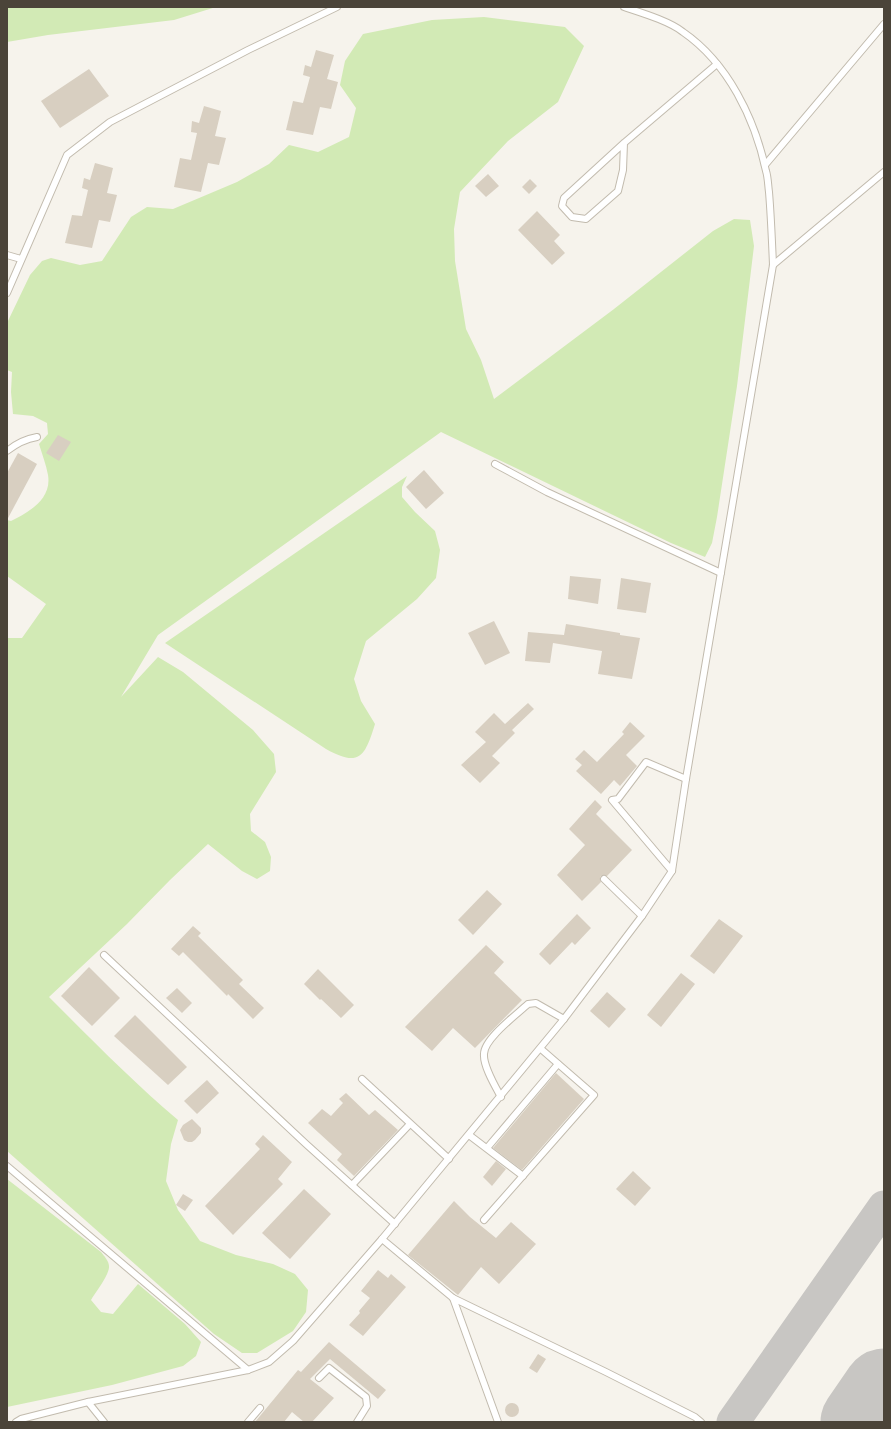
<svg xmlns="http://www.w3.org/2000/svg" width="891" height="1429" font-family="'Open Sans',sans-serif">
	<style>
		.green { fill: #d2eab5 }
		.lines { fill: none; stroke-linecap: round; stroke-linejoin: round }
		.taxiway { stroke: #c8c6c3; stroke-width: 33 }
		.runway { stroke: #c8c6c3; stroke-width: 83 }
		.building { fill: #d8cfc1 }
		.service-casing { stroke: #c2bbae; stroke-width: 8 }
		.service { stroke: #fff; stroke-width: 6 }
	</style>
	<rect width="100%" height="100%" fill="#f6f3ec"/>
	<g class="green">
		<polygon points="7,7 216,7 174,20 48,35 7,42"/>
		<path d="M484,17L565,27L584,46L558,102L508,141L460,192L454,229L455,261L466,329L481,360L494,399L614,309L713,231L734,219L750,220L754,246L737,386L717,517L712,543L705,557L671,543L441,432L158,635L121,697L158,657L183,672L253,730L274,754L276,772L250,814L251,831L265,842L271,857L270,871L257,879L242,871L208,844L170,880L127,924L49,997C91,1039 133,1082 178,1120L171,1144L166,1181L178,1210L200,1241L236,1255L273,1264L295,1274L308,1290L306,1312L293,1331L257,1353H242L214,1334L7,1151V638H22L46,604L7,576V520L11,521C29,512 52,499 48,475C46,464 42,454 39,444L48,434L47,423L33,416L13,414L11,392L12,372L7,370V323L30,275L42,261L51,258L80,265L102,261L131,217L147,207L173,209L237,182L269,164L289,145L318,152L349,137L356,108L340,85L345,61L363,34L432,20Z"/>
		<path d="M407,476L402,487V497L415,512L435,531L440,550L436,578L417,599L366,641L354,679L361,701L375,724C365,756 360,768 326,749L165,643Z"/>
		<path d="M7,1179L101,1252C104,1256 109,1261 109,1266C110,1274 95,1293 91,1300L101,1312L113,1314L138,1284L185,1324L201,1342L196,1356L183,1366L112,1385L7,1407Z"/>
	</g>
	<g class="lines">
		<polyline class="taxiway" points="733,1422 884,1207"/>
		<polyline class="runway" points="862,1422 884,1390"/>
	</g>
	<g class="building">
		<polygon points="316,50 334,55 327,79 338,82 331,109 320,107 313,135 286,130 293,101 303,103 310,77 303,75 305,65 311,67"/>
		<polygon points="89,69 109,96 60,128 41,101"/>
		<polygon points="204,106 221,111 215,136 226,138 219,165 208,163 201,192 174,187 180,158 191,160 197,133 191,132 192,121 199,123"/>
		<polygon points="95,163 113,168 107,193 117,195 110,222 99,220 92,248 65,243 72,215 82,216 88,190 82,188 84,178 90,180"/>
		<polygon points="488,174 499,186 486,197 475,186"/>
		<polygon points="530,179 537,186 529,194 522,187"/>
		<polygon points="537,211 560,235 554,241 565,253 552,265 518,230"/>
		<polygon points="58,435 71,442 59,461 46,453"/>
		<polygon points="18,453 37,464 7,520 7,473"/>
		<polygon points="424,470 444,493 426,509 406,487"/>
		<polygon points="570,576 601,579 598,604 568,599"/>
		<polygon points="621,578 651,583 646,613 617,609"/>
		<polygon points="494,621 510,653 485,665 468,633"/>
		<polygon points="566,624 620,633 620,635 640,638 632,679 598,674 602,651 553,643 550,663 525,661 528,632 564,635"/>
		<polygon points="528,703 534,709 512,730 515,733 492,756 500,763 480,783 461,765 486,742 475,732 494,713 505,724"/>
		<polygon points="630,722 645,736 626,755 637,766 620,786 614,780 601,794 576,771 582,765 575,759 584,750 597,762 624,734 622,732"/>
		<polygon points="595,800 602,807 596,814 632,850 607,876 601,876 600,878 601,882 582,901 557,875 585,845 569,829"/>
		<polygon points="487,890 502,904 473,935 458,920"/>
		<polygon points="577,914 591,928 575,945 572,942 550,965 539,954"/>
		<polygon points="719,919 743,936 714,974 690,956"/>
		<polygon points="193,926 201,933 198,936 243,980 239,984 264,1008 253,1019 228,994 227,996 183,952 179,956 171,949"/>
		<polygon points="486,945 504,962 494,973 522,1000 475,1048 453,1028 432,1051 405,1027"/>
		<polygon points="89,967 120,998 92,1026 61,996"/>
		<polygon points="318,969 354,1005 341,1018 321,999 320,1000 304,984"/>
		<polygon points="681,973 695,984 661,1027 647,1015"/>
		<polygon points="177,988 192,1003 182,1013 166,998"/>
		<polygon points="607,992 626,1009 609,1028 590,1011"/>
		<polygon points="135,1015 187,1067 168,1085 114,1036"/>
		<polygon points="556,1073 584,1099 522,1170 493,1148"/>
		<polygon points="207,1080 219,1093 197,1114 184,1101"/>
		<polygon points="346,1093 369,1115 375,1110 398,1130 354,1176 337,1160 342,1154 308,1123 322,1109 331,1116 343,1103 339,1099"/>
		<polygon points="192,1119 201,1128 201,1133 195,1140 192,1142 188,1142 184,1140 180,1130 183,1125"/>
		<polygon points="263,1135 292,1162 278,1179 283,1184 233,1235 205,1206 260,1149 255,1144"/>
		<polygon points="496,1161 506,1169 492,1186 483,1177"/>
		<polygon points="633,1171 651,1188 635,1206 616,1189"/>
		<polygon points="304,1189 331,1214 290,1259 262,1233"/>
		<polygon points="183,1194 193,1200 185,1211 176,1205"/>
		<polygon points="454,1201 470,1217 496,1238 511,1222 536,1244 499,1284 481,1267 458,1295 408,1255"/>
		<polygon points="378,1270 388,1278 391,1274 406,1287 363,1336 349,1325 360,1313 359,1311 370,1298 361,1291"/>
		<polygon points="329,1342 386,1390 378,1399 330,1359 310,1379 334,1398 312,1422 304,1422 292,1412 284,1422 255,1422 298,1370 301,1372"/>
		<polygon points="538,1354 546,1359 537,1373 529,1368"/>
		<circle cx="512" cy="1410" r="7"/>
	</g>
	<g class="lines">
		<defs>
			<g id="service">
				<polyline points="624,143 623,170 618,191 586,219 572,217 562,206 564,198 624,143 717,64"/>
				<polyline points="765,165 884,24"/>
				<polyline points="7,255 21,259"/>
				<polyline points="773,265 884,172"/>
				<polyline points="7,293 67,155 110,122 248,50 337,7"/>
				<path d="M7,451C17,443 25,439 37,437"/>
				<polyline points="495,464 547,492 721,573"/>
				<polyline points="672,871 612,800 618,799 646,762 686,779"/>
				<polyline points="604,879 642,916"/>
				<polyline points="104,955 306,1144 395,1224"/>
				<polyline points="362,1079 449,1159"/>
				<path d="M501,1097C495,1086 483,1066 484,1054C484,1039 516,1015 528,1004L536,1003L564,1019"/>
				<polyline points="469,1135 523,1176"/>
				<polyline points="487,1148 558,1064"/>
				<polyline points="7,1166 248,1370"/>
				<polyline points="352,1185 410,1124"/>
				<polyline points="484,1220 594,1095 541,1049"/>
				<polyline points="382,1239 453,1298 498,1422"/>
				<polyline points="453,1298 606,1372 695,1417 701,1422"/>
				<polyline points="319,1378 329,1368 366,1397 367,1406 357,1422"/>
				<polyline points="88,1402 104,1422"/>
				<path d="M16,1422L21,1419L88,1402L248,1370L269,1362L293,1341L382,1239L564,1019L642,916L672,871L686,779L773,265C772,241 771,216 769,192C768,185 768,177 766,171C755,119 728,63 683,32C669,21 642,13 624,7"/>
				<polyline points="248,1422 260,1408"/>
			</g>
		</defs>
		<use href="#service" class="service-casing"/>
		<use href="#service" class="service"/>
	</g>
	<rect width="891" height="1429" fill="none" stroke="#4b4439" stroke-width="16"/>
</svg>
